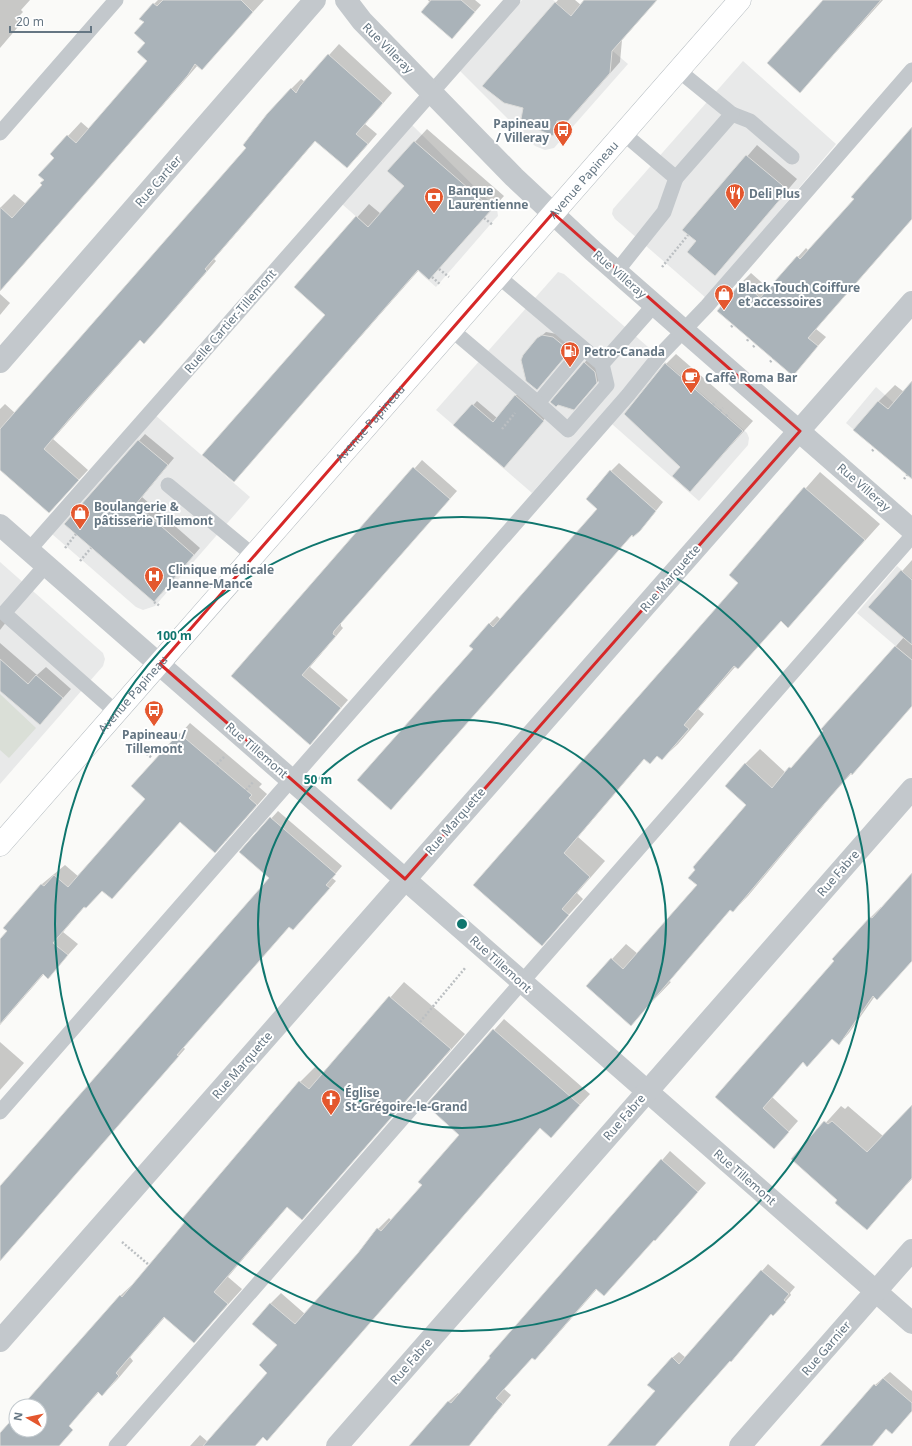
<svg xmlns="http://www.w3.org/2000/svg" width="912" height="1446" font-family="'Noto Sans',sans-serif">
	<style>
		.built { fill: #e8e9e9 }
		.green { fill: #dadfd7 }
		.shadow { fill: #0003 }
		.building { fill: #aab3b9; stroke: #dcdcda }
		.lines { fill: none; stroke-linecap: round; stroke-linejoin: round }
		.secondary-casing { stroke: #b3babf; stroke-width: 23 }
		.path { stroke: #bbbfc2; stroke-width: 2.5; stroke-dasharray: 2 2; stroke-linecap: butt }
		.service { stroke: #c3c8cc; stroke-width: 15 }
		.minor { stroke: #c3c8cc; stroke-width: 22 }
		.tertiary { stroke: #c3c8cc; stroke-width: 22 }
		.secondary { stroke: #fff; stroke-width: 22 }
		.marked { fill: none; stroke: #d62828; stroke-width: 3; stroke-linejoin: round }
		.ring { fill: none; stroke: #0f766e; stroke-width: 2 }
		.labels { text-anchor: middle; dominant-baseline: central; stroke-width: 4; stroke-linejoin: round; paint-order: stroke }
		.street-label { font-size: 12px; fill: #657683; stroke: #fff }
		.poi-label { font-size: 12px; font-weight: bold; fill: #657683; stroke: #fff; text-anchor: start }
		.centre { fill: #0f766e; stroke: #fff; stroke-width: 2 }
		.ring-label { font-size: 12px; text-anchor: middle; font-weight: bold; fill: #0f766e; stroke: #fff; stroke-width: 4; stroke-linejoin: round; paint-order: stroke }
	</style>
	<rect width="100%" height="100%" fill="#fafaf8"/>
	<g class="built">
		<polygon points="522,0 553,0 628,64 554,148 545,150 535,146 459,70"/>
		<polygon points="743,61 836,144 706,298 615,219 612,214 613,209"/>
		<polygon points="412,125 497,209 498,216 495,219 436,287 342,204"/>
		<polygon points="558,272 564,274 655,353 532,493 436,410"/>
		<polygon points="665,362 747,433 749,438 748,445 699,501 612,424"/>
		<polygon points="876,387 912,419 912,479 846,423"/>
		<polygon points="155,415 250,497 155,606 143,610 136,607 52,534"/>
		<polygon points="0,562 103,653 105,659 103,666 0,784"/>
		<polygon points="897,566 912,579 912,660 857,613"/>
	</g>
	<polygon class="green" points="0,694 36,728 9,758 0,750"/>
	<g class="shadow">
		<polygon points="0,0 30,0 21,10 23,12 18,17 23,21 0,48"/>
		<polygon points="158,0 264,0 201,69 198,65 0,291 0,208 14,194 26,204 43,184 68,136 81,122 89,129 148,61 145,22 154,4"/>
		<polygon points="428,0 475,0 481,5 452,38"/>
		<polygon points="558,0 575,0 581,5 585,0 657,0 622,40 620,62 578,110 568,120 565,120 563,125 553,135 524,107 483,86"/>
		<polygon points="824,0 883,0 800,92"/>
		<polygon points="339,44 392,93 365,124 377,134 357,157 316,140 214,259 216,261 176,308 144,342 141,339 53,439 88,470 49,512 0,469 0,409 5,404 15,413 247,148 291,89 301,79 305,82"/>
		<polygon points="912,128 912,219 816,329 826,337 793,374 742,282 751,273 769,289 806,248 809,251 855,199"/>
		<polygon points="427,129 504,196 429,279 419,270 234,481 326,315 295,287 369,204 381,214 405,186 415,142"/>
		<polygon points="757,145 797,179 715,275 697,241 684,230"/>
		<polygon points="0,294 10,303 0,315"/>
		<polygon points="546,332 557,334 572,347 540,386 538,339"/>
		<polygon points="676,354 753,421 690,491 681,467 666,364"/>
		<polygon points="587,360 598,369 600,379 577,405 584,363"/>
		<polygon points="912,383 912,478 878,402 895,385 904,392"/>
		<polygon points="519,392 547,416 507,463 455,425 477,401 497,418"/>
		<polygon points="145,434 174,458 142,497 200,548 161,594 65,524"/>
		<polygon points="422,460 457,491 341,622 341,626 343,628 310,667 348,700 317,736 232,676"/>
		<polygon points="619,463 663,502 647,522 632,534 474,649 489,624 497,616 501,620 599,509 611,471"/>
		<polygon points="820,472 880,524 788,626 781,620 736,666 698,709 704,714 678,744 662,759 657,755 645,758 578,837 605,861 577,893 583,899 542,944 475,885 739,583 730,575"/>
		<polygon points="912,560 912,706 832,795 748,896 733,911 731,909 669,981 671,982 631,1024 587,986 626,944 638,954 698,884 747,805 745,764 760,749 786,773 825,731 823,729 904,637 870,607"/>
		<polygon points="0,614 7,621 0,630"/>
		<polygon points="0,643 37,675 46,667 71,689 40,724 0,690"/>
		<polygon points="190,723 262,784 259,787 267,794 226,841 180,821 112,898 102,890 85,906 63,932 78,944 48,977 44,974 0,1025 0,941 9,931 5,928 42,884 65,865 79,877 147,799 180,734"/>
		<polygon points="278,811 342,866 332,878 336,881 300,922 289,926 183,1047 185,1049 0,1260 0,1187 271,878 241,852"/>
		<polygon points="912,873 912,960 875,996 849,1033 839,1044 832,1038 803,1062 772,1097 798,1121 784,1137 716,1097 836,961 833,959 871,917 881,907 882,908"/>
		<polygon points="404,982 465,1034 302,1218 288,1206 228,1277 242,1289 194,1342 165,1317 130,1357 133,1361 117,1380 102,1395 99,1392 60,1435 46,1446 0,1446 0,1433 16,1415 16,1430 40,1430 40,1406 24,1406 121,1295 136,1281 187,1222 184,1219 300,1082 315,1067 323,1074"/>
		<polygon points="504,1019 590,1094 551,1136 541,1127 277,1429 263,1437 255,1446 190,1446 200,1435 208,1442 269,1373 278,1345 270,1304 281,1293 305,1314 359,1253 378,1229 389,1218 392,1221 423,1185 461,1135 427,1105"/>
		<polygon points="0,1042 24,1063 0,1090"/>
		<polygon points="841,1106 845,1109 848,1106 883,1136 912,1106 912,1179 867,1228 839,1200 793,1159"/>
		<polygon points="670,1151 706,1183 612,1286 597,1289 544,1350 535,1359 533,1357 504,1389 511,1395 468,1446 410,1446 449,1401 458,1393 460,1395"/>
		<polygon points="768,1264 795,1287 790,1293 791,1295 780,1308 771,1313 655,1446 608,1446 656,1391 672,1358 679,1352 686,1358"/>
		<polygon points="890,1372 912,1391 912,1410 887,1428 871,1446 825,1446 829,1436 875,1385"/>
	</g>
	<g class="building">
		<polygon points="163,0 241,0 253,12 202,70 195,64 188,75 154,115 0,291 0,207 12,218 42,185 40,183 44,180 38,175 54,158 50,154 67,135 76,143 147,61 137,52 145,43 134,33 144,22 139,19 153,3 157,6"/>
		<polygon points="431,0 461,0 475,12 452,39 421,12"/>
		<polygon points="584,0 657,0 612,51 610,73 568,121 557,121 553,136 530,126 521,119 523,108 504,103 482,86 555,2 571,16"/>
		<polygon points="823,0 881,0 800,93 767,63"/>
		<polygon points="328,54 383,103 356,134 368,144 347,168 315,141 205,269 207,271 166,319 144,344 140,340 71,417 44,449 79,480 49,513 0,470 0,429 246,148 243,145 267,114 291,88 296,93 300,86"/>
		<polygon points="912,127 912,219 808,338 818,346 793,376 717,311 742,281 760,298 797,256 800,259 854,199 851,197"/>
		<polygon points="414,141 492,209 429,280 418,270 234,482 202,455 325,315 294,287 356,216 368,227 404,186 387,171"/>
		<polygon points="746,155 788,190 715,276 687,252 696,241 682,230"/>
		<polygon points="542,335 553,337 570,351 537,390 526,381 521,360 523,355 537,338"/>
		<polygon points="584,362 595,372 597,383 574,410 558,405 556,407 550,402"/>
		<polygon points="665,363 743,431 690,492 672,476 680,467 624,414"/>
		<polygon points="912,381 912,479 853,430 878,401 888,409"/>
		<polygon points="515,395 544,421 504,468 453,425 472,404 493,422"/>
		<polygon points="138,440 168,465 136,504 194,555 154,602 64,524"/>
		<polygon points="413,467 450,499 334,631 333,634 336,636 302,675 341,708 310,745 231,676"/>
		<polygon points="610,470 656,511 640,531 633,537 632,535 391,810 357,780 473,649 469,646 489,623 493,627 597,509 586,499"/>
		<polygon points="804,487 865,540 788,628 781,621 738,669 734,666 684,725 689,729 662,760 657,756 650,764 644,759 564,853 590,877 562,909 569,915 542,946 473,885 738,583 729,575"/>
		<polygon points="901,570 912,580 912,645 868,607"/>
		<polygon points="895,646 912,660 912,706 852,775 851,773 818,811 733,912 730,910 631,1026 586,986 611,958 623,969 697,885 688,878 695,870 693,867 746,805 725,786 745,763 772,788 789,767 791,768 823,731 821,729"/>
		<polygon points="0,659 28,684 36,675 63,698 40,725 0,691"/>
		<polygon points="179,733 252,795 249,798 257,805 215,853 180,822 112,899 102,891 86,908 84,907 53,943 68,955 48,979 43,974 0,1024 0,939 7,931 3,928 41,884 44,886 54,875 68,887 145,799 131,786"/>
		<polygon points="270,817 336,874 326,885 330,888 293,930 289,927 177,1055 179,1056 0,1261 0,1186 269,878 239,852"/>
		<polygon points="912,873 912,961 877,1000 873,996 839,1045 832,1039 807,1067 803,1062 763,1108 789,1132 774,1149 715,1097 834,961 832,959 870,917 872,918"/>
		<polygon points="389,996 451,1049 302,1220 287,1207 214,1292 228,1304 194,1343 164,1317 116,1373 119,1376 102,1396 98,1392 69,1426 73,1430 59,1446 0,1446 0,1433 16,1415 16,1430 40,1430 40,1406 22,1406 120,1295 122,1297 185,1222 182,1219 299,1081 309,1089"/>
		<polygon points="493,1029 580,1105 551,1138 540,1128 267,1441 263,1437 255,1446 203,1446 267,1373 259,1365 277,1345 252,1324 270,1303 295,1324 358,1253 377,1228 381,1231 422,1185 418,1182 459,1135 426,1105"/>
		<polygon points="912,1105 912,1178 867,1230 835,1203 837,1200 791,1159 824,1121 828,1124 832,1121 867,1152"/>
		<polygon points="661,1159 698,1192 655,1241 654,1240 604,1296 596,1289 535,1360 532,1358 496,1398 503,1404 469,1446 409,1446 448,1401 451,1403 490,1358 489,1356"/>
		<polygon points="761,1270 789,1294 784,1300 786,1302 773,1316 771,1314 731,1362 730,1361 655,1446 607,1446 655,1391 647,1385 672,1357 679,1364"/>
		<polygon points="883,1378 912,1403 912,1411 892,1434 886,1429 872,1446 820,1446 874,1384 876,1386"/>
	</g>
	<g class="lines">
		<defs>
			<g id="secondary">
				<path id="s1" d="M0,845L740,0"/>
			</g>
		</defs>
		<use href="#secondary" class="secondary-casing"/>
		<g class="path">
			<polyline points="556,127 564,129 572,136"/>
			<polyline points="559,128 563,121"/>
			<polyline points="484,218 493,225"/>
			<polyline points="662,267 688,235"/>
			<polyline points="439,269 449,277"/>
			<polyline points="432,277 441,285"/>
			<polyline points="731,327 733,325"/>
			<polyline points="747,341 749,338"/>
			<polyline points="753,347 756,344"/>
			<polyline points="770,362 773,359"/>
			<polyline points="681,377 683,374"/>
			<polyline points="787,377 790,373"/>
			<polyline points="688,383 690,380"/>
			<polyline points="694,388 696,385"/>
			<polyline points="713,405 716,402"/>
			<polyline points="720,411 723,408"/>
			<polyline points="726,416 729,413"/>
			<polyline points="502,429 515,413"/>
			<polyline points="872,451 875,448"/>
			<polyline points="904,479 907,475"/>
			<polyline points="65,548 76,534"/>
			<polyline points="80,561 91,548"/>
			<polyline points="154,602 160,606"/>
			<polyline points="137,746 152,758"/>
			<polyline points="217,764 225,756"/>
			<polyline points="246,790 254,781"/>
			<polyline points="420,1022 466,967"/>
			<polyline points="122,1242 149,1265"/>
		</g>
		<g class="service">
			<polyline points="732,114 750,121 792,157"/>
			<polyline points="0,133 116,0"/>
			<polyline points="676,178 732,114 678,70"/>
			<polyline points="617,271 664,212 676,178 623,133"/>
			<polyline points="498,276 602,364 655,304"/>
			<polyline points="452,330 538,403 583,349"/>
			<polyline points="538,403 568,430 607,385 602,364"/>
			<polyline points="168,485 254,556"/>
			<polyline points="29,550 513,0"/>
			<polyline points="46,565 4,613 117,713"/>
			<polyline points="0,1112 628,395 661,354 707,306 912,70"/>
			<polyline points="116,1446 912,536"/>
		</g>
		<g class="minor">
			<polyline points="0,362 315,0"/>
			<polyline points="0,525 912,1323"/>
			<polyline points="0,1341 912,302"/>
			<polyline points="337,1446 912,789"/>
			<polyline points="740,1446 912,1250"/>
		</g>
		<polyline class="tertiary" points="346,0 362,21 514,177 593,251 912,530"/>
		<use href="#secondary" class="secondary"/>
	</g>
	<path class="marked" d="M553,213L800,431L405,879L160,664Z"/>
	<g class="ring">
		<circle cx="462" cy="924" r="204"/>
		<circle cx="462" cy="924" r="407"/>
	</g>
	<defs>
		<symbol id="bus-pin" viewBox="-11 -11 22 30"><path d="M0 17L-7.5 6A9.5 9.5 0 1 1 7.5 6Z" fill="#e4572e" stroke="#fff"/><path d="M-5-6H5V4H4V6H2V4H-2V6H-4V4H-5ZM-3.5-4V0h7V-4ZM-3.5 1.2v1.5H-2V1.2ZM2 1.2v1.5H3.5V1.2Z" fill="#fff"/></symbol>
		<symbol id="restaurant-pin" viewBox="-11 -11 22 30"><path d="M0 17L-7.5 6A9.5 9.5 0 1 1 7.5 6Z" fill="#e4572e" stroke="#fff"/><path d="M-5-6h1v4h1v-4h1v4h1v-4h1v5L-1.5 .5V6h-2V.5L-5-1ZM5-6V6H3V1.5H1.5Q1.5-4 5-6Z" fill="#fff"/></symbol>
		<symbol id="bank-pin" viewBox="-11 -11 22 30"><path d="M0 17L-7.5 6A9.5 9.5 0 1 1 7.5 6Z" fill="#e4572e" stroke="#fff"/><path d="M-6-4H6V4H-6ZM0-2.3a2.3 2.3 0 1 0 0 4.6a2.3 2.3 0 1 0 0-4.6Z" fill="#fff"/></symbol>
		<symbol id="shop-pin" viewBox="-11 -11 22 30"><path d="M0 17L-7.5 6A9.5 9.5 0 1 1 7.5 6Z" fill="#e4572e" stroke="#fff"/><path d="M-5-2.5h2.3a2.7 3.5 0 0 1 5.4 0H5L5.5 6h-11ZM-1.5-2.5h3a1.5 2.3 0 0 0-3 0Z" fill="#fff"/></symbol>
		<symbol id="fuel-pin" viewBox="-11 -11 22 30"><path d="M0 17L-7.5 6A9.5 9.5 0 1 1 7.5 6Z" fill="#e4572e" stroke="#fff"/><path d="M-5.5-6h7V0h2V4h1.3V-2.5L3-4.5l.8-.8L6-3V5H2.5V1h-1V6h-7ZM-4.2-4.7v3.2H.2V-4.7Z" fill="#fff"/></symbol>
		<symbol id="cafe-pin" viewBox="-11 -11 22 30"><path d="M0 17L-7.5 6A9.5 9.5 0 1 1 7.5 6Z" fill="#e4572e" stroke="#fff"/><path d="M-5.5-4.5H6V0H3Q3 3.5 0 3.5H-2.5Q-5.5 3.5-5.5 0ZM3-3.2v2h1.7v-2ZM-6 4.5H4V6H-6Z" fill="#fff"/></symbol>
		<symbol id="hospital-pin" viewBox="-11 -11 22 30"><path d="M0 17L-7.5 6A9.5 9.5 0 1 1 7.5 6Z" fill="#e4572e" stroke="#fff"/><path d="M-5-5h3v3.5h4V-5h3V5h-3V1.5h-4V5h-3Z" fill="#fff"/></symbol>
		<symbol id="church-pin" viewBox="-11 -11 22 30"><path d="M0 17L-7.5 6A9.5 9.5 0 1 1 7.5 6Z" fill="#e4572e" stroke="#fff"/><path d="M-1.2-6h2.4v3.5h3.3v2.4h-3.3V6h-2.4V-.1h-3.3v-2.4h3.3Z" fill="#fff"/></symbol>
	</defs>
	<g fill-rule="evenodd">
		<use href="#bus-pin" x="552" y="119" width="22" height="30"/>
		<use href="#restaurant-pin" x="724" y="182" width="22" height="30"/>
		<use href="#bank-pin" x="423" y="186" width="22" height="30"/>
		<use href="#shop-pin" x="713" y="283" width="22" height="30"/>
		<use href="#fuel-pin" x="559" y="340" width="22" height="30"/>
		<use href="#cafe-pin" x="680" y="366" width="22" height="30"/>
		<use href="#shop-pin" x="69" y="502" width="22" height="30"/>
		<use href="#hospital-pin" x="143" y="565" width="22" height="30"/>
		<use href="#bus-pin" x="143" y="699" width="22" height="30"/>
		<use href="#church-pin" x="320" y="1088" width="22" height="30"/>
	</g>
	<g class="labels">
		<g class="street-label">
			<text transform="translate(388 48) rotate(45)">Rue Villeray</text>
			<text stroke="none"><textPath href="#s1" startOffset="885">Avenue Papineau</textPath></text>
			<text transform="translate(158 181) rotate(-49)">Rue Cartier</text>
			<text transform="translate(620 274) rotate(41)">Rue Villeray</text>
			<text transform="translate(230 321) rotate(-49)">Ruelle Cartier-Tillemont</text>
			<text stroke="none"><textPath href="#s1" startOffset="561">Avenue Papineau</textPath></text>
			<text transform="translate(864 487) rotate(41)">Rue Villeray</text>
			<text transform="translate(670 578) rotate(-49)">Rue Marquette</text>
			<text stroke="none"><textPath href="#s1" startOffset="201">Avenue Papineau</textPath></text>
			<text transform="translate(257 750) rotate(41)">Rue Tillemont</text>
			<text transform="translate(455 821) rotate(-49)">Rue Marquette</text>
			<text transform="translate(838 873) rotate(-49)">Rue Fabre</text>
			<text transform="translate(501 964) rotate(42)">Rue Tillemont</text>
			<text transform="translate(242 1065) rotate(-49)">Rue Marquette</text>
			<text transform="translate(624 1117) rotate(-49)">Rue Fabre</text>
			<text transform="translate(745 1177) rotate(41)">Rue Tillemont</text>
			<text transform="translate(826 1348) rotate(-49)">Rue Garnier</text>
			<text transform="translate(411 1361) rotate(-49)">Rue Fabre</text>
		</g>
		<g class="poi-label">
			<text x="549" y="123" text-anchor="end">Papineau<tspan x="549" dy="14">/ Villeray</tspan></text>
			<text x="448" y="190">Banque<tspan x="448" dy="14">Laurentienne</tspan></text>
			<text x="749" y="193">Deli Plus</text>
			<text x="738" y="287">Black Touch Coiffure<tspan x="738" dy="14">et accessoires</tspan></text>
			<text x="584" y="351">Petro-Canada</text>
			<text x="705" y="377">Caffè Roma Bar</text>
			<text x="94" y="506">Boulangerie &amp;<tspan x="94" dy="14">pâtisserie Tillemont</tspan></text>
			<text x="168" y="569">Clinique médicale<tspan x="168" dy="14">Jeanne-Mance</tspan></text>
			<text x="154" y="734" text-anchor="middle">Papineau /<tspan x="154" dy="14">Tillemont</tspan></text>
			<text x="345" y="1092">Église<tspan x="345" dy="14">St-Grégoire-le-Grand</tspan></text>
		</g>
	</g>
	<circle cx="462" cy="924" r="6" class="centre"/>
	<g class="ring-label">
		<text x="174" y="640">100 m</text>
		<text x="318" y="784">50 m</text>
	</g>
	<g transform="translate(28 1418) rotate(279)"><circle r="19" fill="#ffffff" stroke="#c1c8cd"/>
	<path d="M0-3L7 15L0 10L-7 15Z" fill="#e4572e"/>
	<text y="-6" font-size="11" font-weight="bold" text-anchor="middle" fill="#657683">N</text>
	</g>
	<path d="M10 26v6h81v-6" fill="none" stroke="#657683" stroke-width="2"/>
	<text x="16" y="26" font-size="12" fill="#657683" stroke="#ffffff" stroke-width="3" paint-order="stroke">20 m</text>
</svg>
